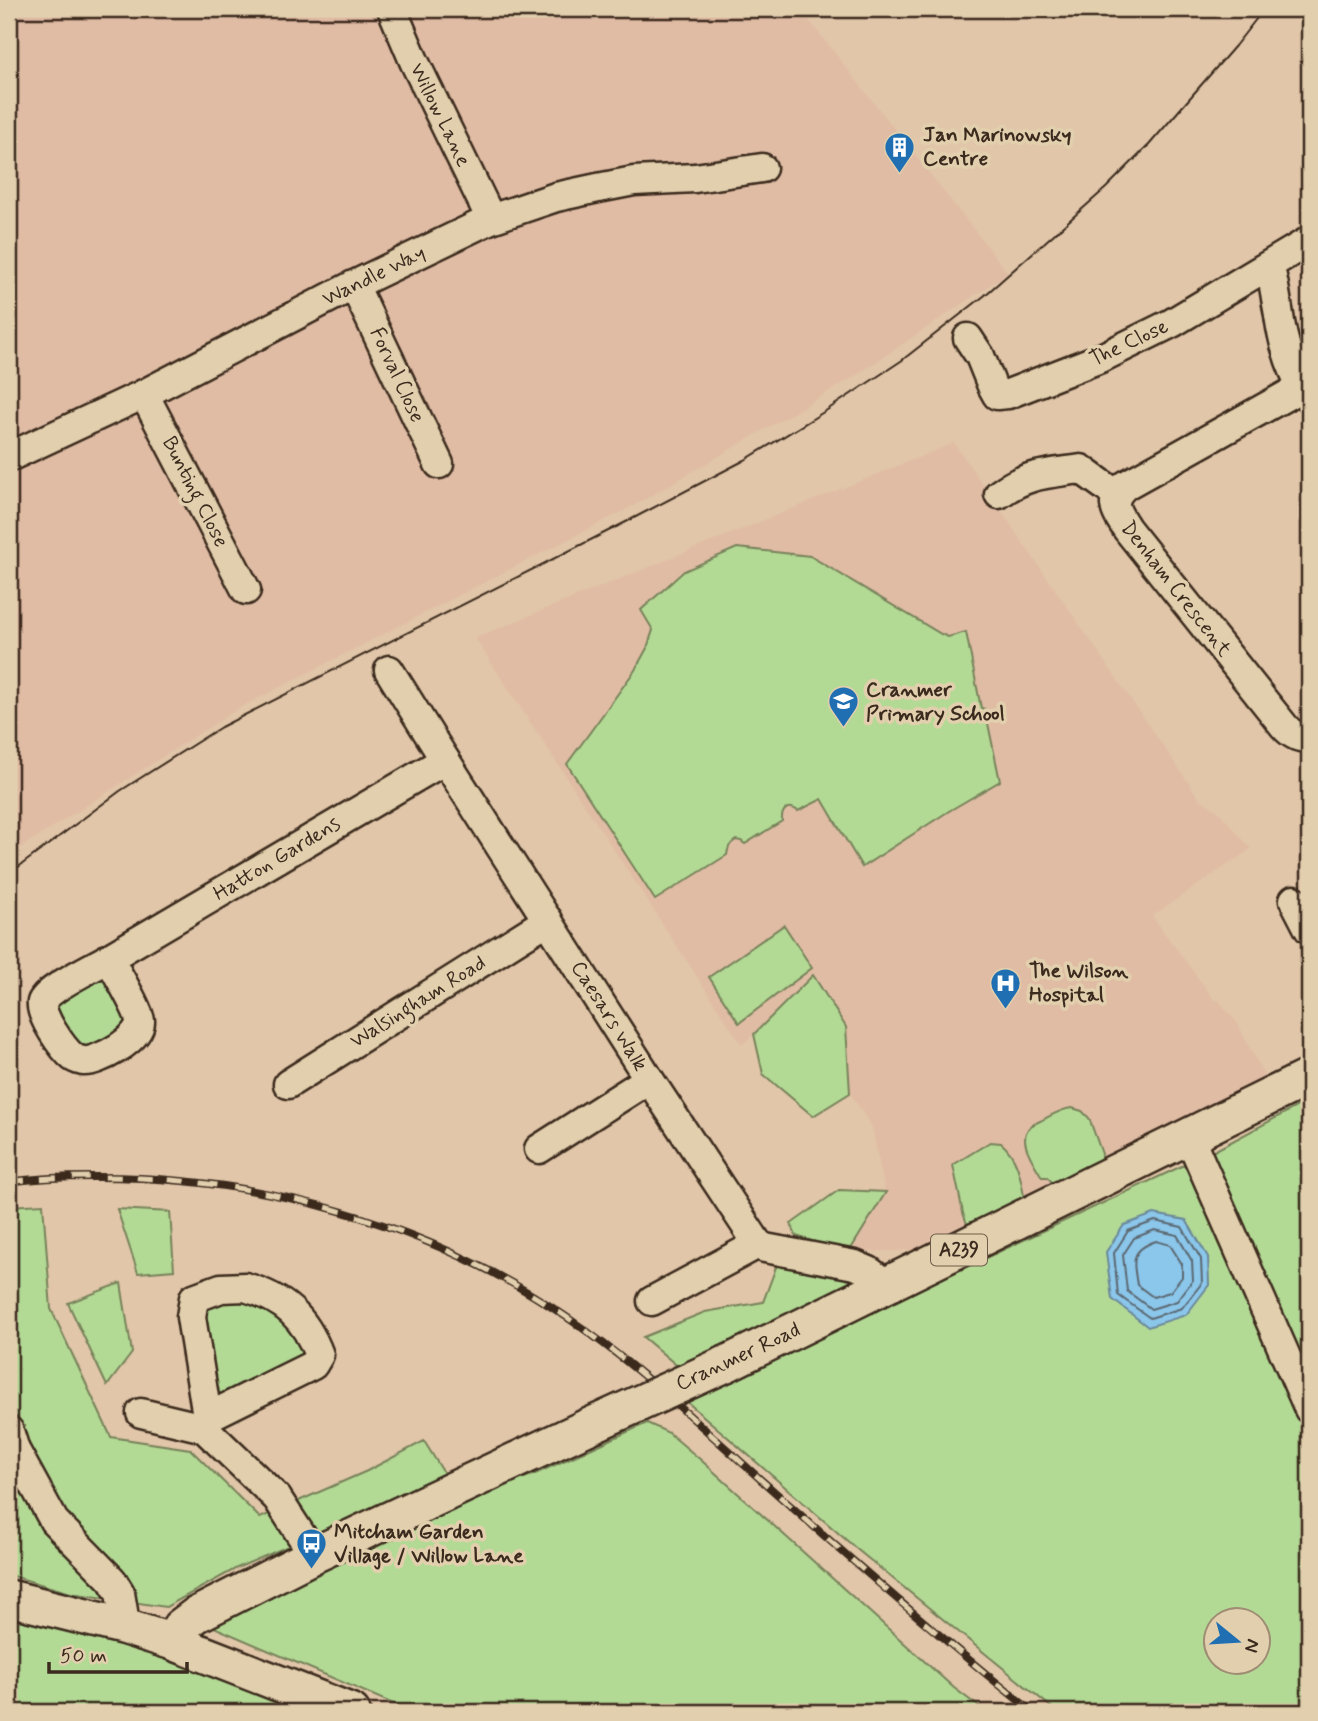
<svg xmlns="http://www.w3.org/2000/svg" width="1318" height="1721" font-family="Mynerve,sans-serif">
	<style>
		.built { fill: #e0bca4 }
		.green { fill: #b3da95; stroke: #77825a; stroke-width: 2; fill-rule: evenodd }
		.water { fill: #8bc6eb; stroke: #6b8899; stroke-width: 2 }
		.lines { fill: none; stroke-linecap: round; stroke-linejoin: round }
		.shore { stroke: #5b6870; stroke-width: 2 }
		.minor-casing { stroke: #3b2a1e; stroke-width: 33 }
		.major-casing { stroke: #3b2a1e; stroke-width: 40 }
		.minor { stroke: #e2cfad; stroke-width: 28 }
		.major { stroke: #e2cfad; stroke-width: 35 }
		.tram { stroke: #3b2a1e; stroke-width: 2 }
		.rail-casing { stroke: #3b2a1e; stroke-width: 8 }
		.rail { stroke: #e2cfad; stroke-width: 5; stroke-dasharray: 16; stroke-linecap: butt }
		.major-bridge-casing { stroke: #3b2a1e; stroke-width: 40; stroke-linecap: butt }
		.major-bridge { stroke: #e2cfad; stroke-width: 35 }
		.labels { text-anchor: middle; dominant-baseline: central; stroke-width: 7; stroke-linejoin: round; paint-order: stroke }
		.shield { fill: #e2cfad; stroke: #6d5c49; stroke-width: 2 }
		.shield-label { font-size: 19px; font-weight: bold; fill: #3b2a1e }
		.street-label { font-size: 21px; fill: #3b2a1e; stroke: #e2cfad }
		.poi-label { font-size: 21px; font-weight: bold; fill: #3b2a1e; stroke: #e2cfad; text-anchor: start }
	</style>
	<rect width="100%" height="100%" fill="#e1c6a9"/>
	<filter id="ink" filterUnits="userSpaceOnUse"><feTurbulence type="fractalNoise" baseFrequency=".0143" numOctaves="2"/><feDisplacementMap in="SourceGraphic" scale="14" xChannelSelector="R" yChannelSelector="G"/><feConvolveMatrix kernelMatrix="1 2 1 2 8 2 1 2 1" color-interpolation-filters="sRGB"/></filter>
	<g filter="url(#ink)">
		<g class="built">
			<polygon points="9,9 800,9 1008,273 849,380 635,505 239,708 9,855"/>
			<polygon points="954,443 1199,798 1219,812 1251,849 1152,916 1215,1001 1218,1000 1237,1023 1267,1081 1051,1188 917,1250 849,1252 885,1192 872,1127 850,1093 846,1027 813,975 742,1045 475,638"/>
		</g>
		<g class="green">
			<path d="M737,548L810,556L941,634L948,637L966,632L981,708L985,709L1000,781L949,811L862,867L822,799L798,811C789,804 781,809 782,821L745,844L741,841L736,840C729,844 728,848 727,855L655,900L567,764L635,670L647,648L653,630L641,610L684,571Z"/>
			<polygon points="784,925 812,968 739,1023 709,977"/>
			<polygon points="813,975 846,1027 850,1093 813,1116 763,1074 754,1034"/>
			<polygon points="98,976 108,981 127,1020 125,1029 94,1047 81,1048 56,1016 54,1003"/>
			<path d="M1309,1100V1712H1057L859,1551L686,1401L883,1306L1214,1151ZM1216,1620H1258V1662H1216Z"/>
			<path d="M1072,1108L1082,1111L1089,1118L1102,1154L1099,1163L1055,1183L1052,1182L1047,1177H1042C1035,1164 1015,1139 1031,1126C1035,1123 1041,1121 1046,1118C1054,1114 1062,1109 1072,1108Z"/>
			<path d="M990,1142L1001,1143C1017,1156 1021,1177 1024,1197L1020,1201L967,1224L963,1213L953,1165Z"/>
			<polygon points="839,1190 886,1192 849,1252 796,1236 791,1224"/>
			<polygon points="43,1204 51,1309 111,1437 190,1449 260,1518 367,1471 424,1441 447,1478 237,1568 166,1607 71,1593 9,1575 9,1206"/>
			<polygon points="117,1209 170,1212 174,1270 138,1273"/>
			<polygon points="778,1262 834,1275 874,1280 681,1369 643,1337 705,1312 763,1302"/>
			<polygon points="121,1283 132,1353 107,1386 68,1303"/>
			<polygon points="246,1284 318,1345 214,1411 194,1317 209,1294"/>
			<polygon points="647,1423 669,1433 702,1461 954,1688 986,1712 412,1712 216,1628 208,1620 460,1501 535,1474"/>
			<polygon points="9,1606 157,1645 323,1712 9,1712"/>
		</g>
		<polygon class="water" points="1154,1214 1186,1220 1208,1257 1209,1285 1186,1315 1148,1327 1112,1299 1106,1252 1124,1225"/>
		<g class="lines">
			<g class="shore">
				<polygon points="1155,1221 1182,1227 1201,1259 1202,1283 1182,1308 1150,1318 1118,1295 1114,1253 1128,1231"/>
				<polygon points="1155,1230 1177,1235 1192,1261 1193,1280 1177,1301 1151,1309 1127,1291 1123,1255 1134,1238"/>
				<path d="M1156,1241L1170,1245L1182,1264V1277L1170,1292L1153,1297L1137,1285C1133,1260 1130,1250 1156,1241Z"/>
			</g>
			<defs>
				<g id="minor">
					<polyline points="392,9 414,61 491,219"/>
					<path d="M1269,266C1274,280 1275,295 1278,309C1282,339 1291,373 1309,397"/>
					<polyline points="354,285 439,464"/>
					<polyline points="968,338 980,356 992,386 997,395 1008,394 1103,357 1172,323 1309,241"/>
					<path d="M1302,387L1126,485C1107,501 1116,512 1127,529L1284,726C1291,734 1298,739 1309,737"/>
					<polyline points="144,394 246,590"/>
					<polyline points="9,457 144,394 354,285 491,219 556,197 598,188 634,181 695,178 762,168"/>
					<path d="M999,494C1028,473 1047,474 1081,469L1117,495"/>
					<polyline points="389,670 445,760 649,1079 758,1244 765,1248 855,1265 869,1271 887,1285"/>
					<polyline points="1294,900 1309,929"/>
					<polyline points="109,958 445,760"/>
					<path d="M109,958C115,970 139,1010 140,1021C141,1039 97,1063 83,1061C79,1060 75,1059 73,1057C63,1049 39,1015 42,1002C45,990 97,965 109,958Z"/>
					<polyline points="288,1084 548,920"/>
					<polyline points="1189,1136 1309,1409"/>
					<polyline points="539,1149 649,1079"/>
					<path d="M245,1287C283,1298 305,1317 319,1355L313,1365L214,1414L206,1410L191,1317L194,1298L221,1288Z"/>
					<polyline points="652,1301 758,1244"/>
					<polyline points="141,1413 204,1428 277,1498 314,1555"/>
					<polyline points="9,1431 15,1450 54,1521 112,1580 120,1593 123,1611 122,1626"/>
				</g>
				<g id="major">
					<polyline points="728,1363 1309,1077"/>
					<polyline points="9,1598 122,1626 173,1642 352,1712"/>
					<polyline points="173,1642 180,1627 196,1615 314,1555 583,1429"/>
				</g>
			</defs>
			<use href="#minor" class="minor-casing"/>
			<use href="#major" class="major-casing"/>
			<use href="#minor" class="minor"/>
			<use href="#major" class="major"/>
			<polyline class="tram" points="9,874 120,791 221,727 628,521 745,460 827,410 901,361 984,296 1106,188 1149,145 1235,46 1264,9"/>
			<defs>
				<path id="rail" d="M9,1182C37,1178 65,1177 93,1177C259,1176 426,1222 565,1316C635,1363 696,1422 759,1478C849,1558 939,1637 1033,1712"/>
			</defs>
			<use href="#rail" class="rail-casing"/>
			<use href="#rail" class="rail"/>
			<defs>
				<polyline id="major-bridge" points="583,1429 728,1363"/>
			</defs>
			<use href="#major-bridge" class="major-bridge-casing"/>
			<use href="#major-bridge" class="major-bridge"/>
		</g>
	</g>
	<defs>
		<symbol id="building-pin" viewBox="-11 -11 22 30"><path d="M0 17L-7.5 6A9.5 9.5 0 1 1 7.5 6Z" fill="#1f6fb2" stroke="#e2cfad"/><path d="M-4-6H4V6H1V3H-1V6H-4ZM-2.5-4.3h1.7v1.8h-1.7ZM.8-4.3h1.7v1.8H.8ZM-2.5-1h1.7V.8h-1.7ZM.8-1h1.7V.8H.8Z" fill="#fff"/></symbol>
		<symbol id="school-pin" viewBox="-11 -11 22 30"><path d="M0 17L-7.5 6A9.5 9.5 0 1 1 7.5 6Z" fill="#1f6fb2" stroke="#e2cfad"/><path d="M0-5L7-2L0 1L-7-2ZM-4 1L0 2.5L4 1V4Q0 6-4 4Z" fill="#fff"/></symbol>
		<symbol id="hospital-pin" viewBox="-11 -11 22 30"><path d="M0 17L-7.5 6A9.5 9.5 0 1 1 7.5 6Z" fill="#1f6fb2" stroke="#e2cfad"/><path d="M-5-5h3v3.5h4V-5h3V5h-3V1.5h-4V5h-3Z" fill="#fff"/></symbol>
		<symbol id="bus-pin" viewBox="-11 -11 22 30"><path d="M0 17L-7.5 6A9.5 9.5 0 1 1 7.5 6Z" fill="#1f6fb2" stroke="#e2cfad"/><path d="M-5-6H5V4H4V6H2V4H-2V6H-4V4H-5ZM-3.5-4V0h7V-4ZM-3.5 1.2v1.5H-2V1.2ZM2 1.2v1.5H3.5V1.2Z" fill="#fff"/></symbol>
	</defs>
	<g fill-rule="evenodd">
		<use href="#building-pin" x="882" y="130" width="35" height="47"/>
		<use href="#school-pin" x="826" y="684" width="35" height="47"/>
		<use href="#hospital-pin" x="988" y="966" width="35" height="47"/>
		<use href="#bus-pin" x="294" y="1526" width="35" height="47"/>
	</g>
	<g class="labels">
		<rect class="shield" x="931" y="1234.5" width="56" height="31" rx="5"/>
		<g class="shield-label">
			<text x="959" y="1250">A239</text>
		</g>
		<g class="street-label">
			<text transform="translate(440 115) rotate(64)">Willow Lane</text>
			<text transform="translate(374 276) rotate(-26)">Wandle Way</text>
			<text transform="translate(1129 343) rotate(-25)">The Close</text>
			<text transform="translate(397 375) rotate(65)">Forval Close</text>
			<text transform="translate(195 492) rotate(63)">Bunting Close</text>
			<text transform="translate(1176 589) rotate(52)">Denham Crescent</text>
			<text transform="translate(277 859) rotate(-31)">Hatton Gardens</text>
			<text transform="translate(418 1002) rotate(-32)">Walsingham Road</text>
			<text transform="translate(609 1016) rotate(58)">Caesars Walk</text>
			<text transform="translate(738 1357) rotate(-25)">Cranmer Road</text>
		</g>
		<g class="poi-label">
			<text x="923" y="135">Jan Marinowsky<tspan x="923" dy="24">Centre</tspan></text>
			<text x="866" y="690">Cranmer<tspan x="866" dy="24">Primary School</tspan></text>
			<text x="1029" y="971">The Wilson<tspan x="1029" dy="24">Hospital</tspan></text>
			<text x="334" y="1532">Mitcham Garden<tspan x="334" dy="24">Village / Willow Lane</tspan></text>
		</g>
	</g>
	<rect width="1318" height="1721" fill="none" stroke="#e2cfad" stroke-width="35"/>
	<rect x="18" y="18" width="1283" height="1686" fill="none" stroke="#3b2a1e" stroke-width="2.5" filter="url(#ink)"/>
	<g transform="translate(1237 1641) rotate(108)"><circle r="33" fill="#e2cfad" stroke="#9f8d74" stroke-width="2"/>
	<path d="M0-5L12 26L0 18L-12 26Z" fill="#1f6fb2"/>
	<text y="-10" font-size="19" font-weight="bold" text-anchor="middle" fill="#3b2a1e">N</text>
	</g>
	<path d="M49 1662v10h138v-10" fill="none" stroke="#3b2a1e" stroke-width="3.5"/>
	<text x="60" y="1662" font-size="21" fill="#3b2a1e" stroke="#e2cfad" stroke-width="5" paint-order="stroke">50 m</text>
</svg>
